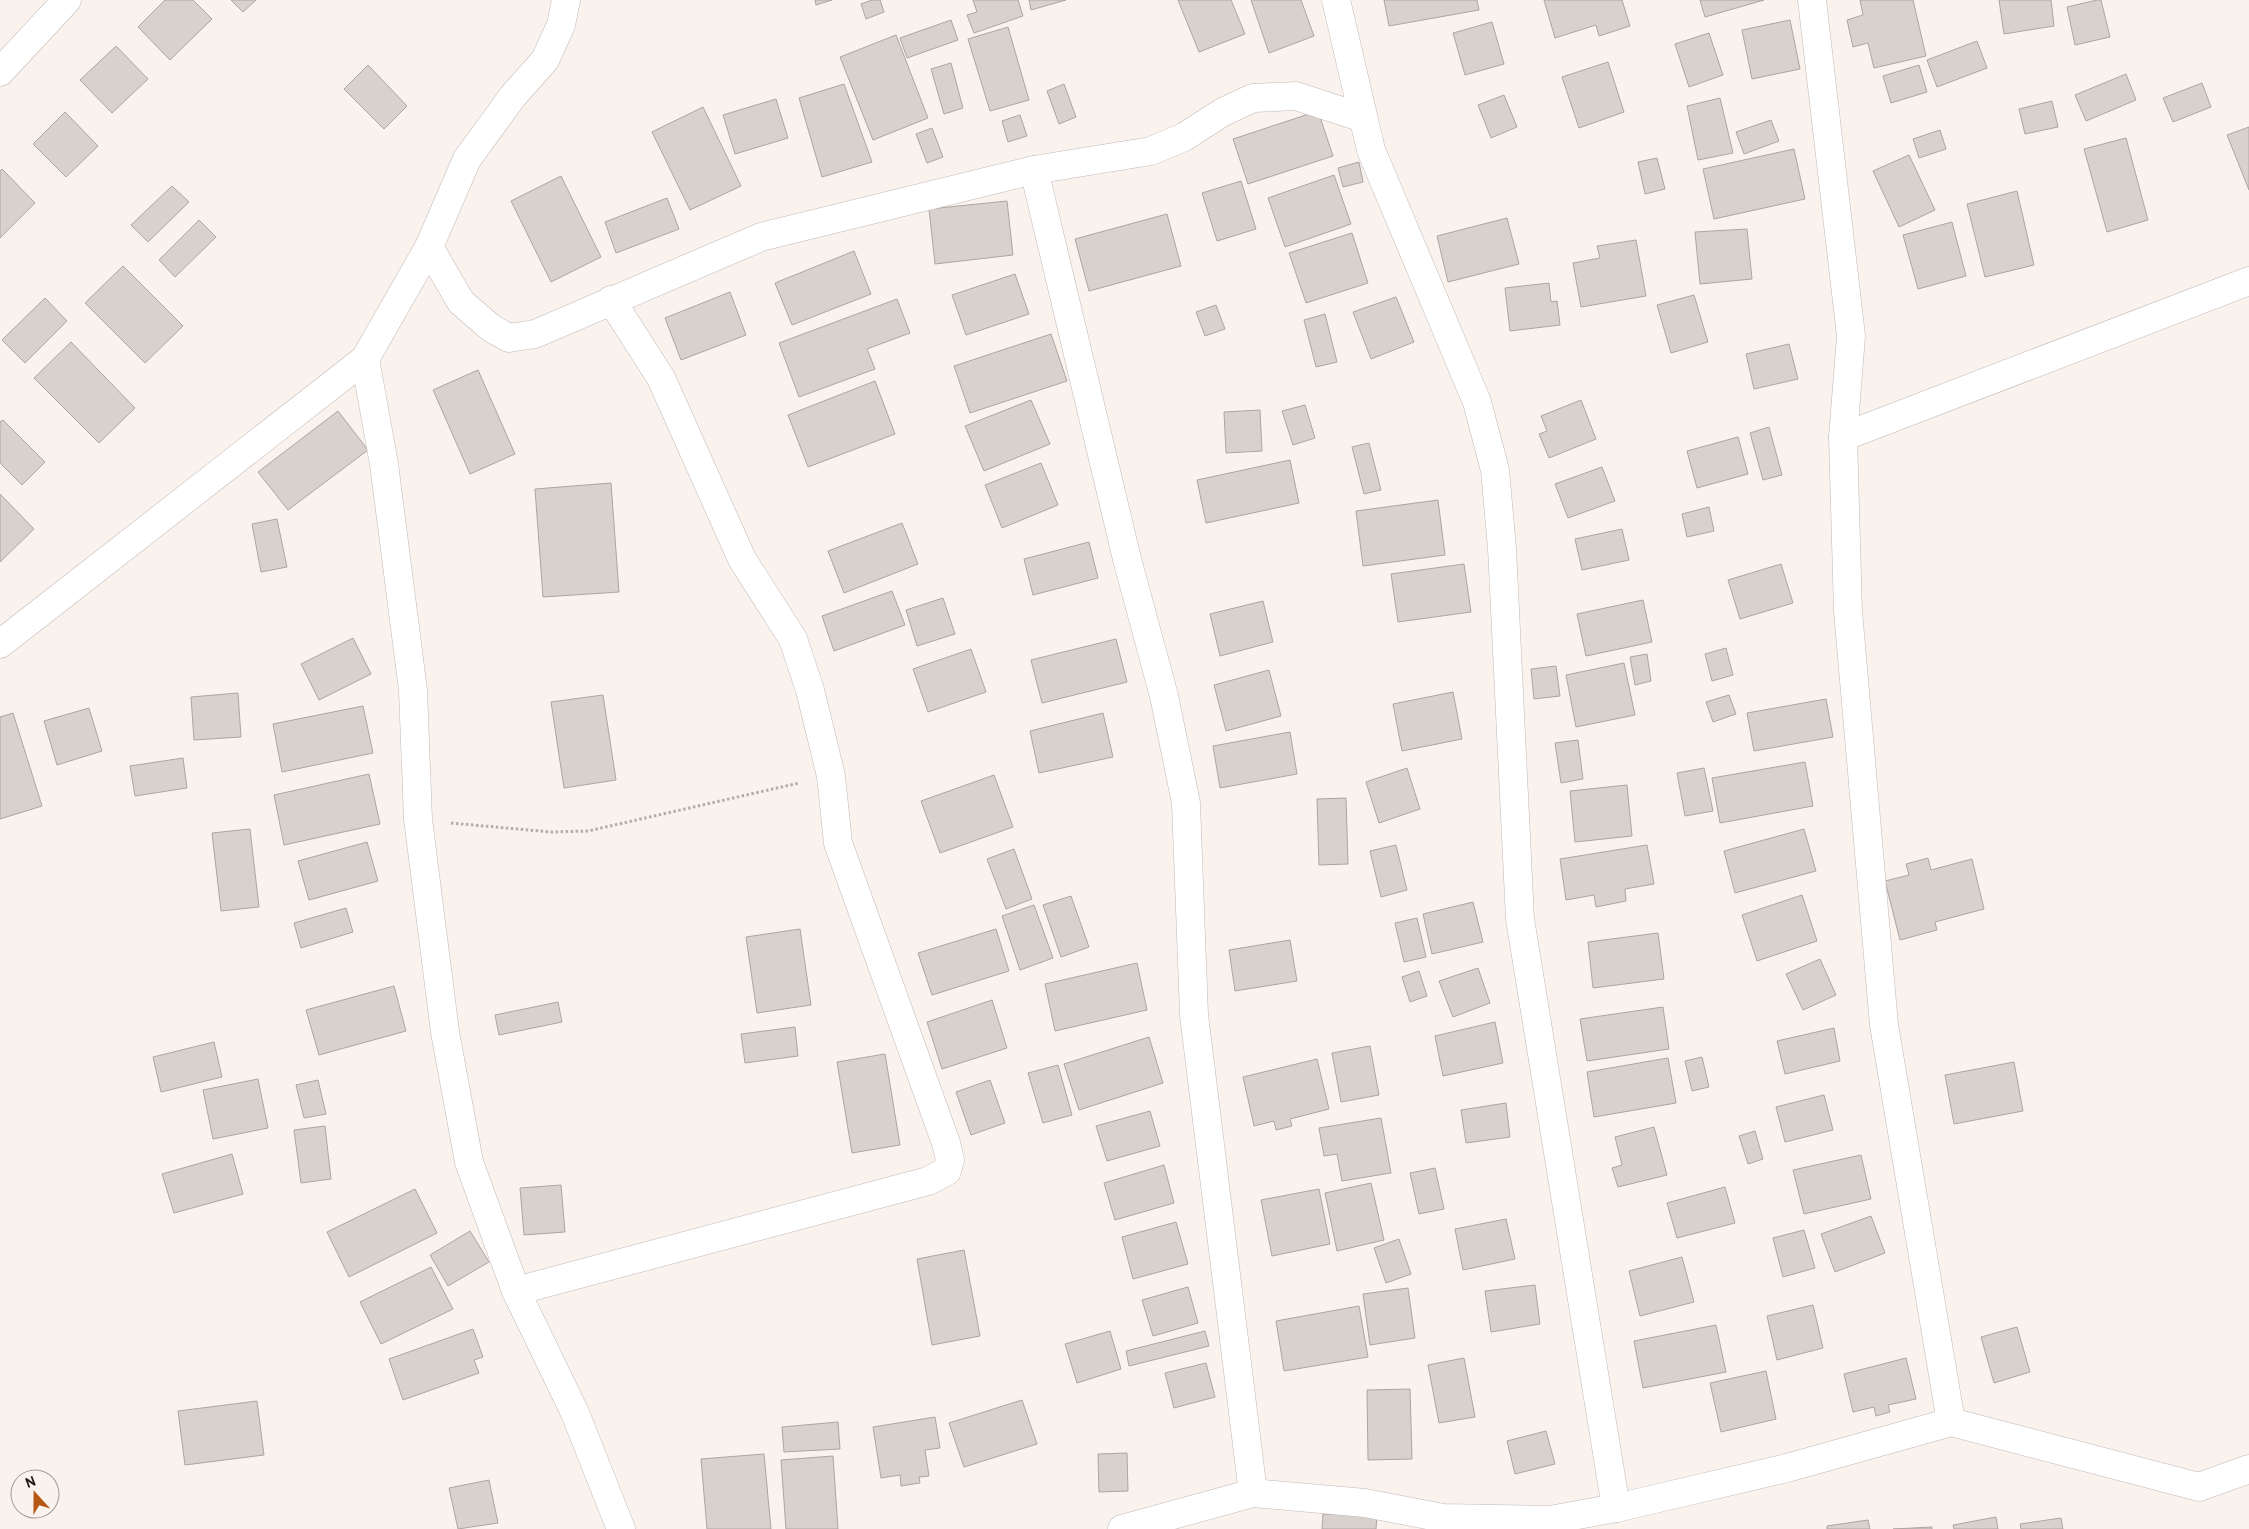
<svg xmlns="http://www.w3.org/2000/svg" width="2249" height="1529" font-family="Overpass,sans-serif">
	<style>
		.building { fill: #d8d1cd; stroke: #aca5a1 }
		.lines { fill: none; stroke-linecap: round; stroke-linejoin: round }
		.minor-casing { stroke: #c1b9b6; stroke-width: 29 }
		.path { stroke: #b4aeaa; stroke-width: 3; stroke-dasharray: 2.5 2.5; stroke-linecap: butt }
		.minor { stroke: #fff; stroke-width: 28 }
	</style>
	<rect width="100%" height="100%" fill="#faf2ed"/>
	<g class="building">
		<polygon points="165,0 193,0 212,19 170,60 138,27"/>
		<polygon points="231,0 256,0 243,12"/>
		<polygon points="815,0 832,0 816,5"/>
		<polygon points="872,0 880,0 884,12 866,19 861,4"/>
		<polygon points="973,0 1018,0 1023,16 974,33 967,15 977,12"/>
		<polygon points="1029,0 1066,0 1031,10"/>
		<polygon points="1178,0 1231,0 1245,34 1199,52"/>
		<polygon points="1251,0 1301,0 1314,36 1269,53"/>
		<polygon points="1384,0 1477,0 1479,10 1389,26"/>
		<polygon points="1544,0 1622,0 1630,26 1599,36 1596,25 1555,38"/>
		<polygon points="1700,0 1764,0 1705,17"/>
		<polygon points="1860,0 1913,0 1926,56 1874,68 1868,43 1853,47 1847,20 1863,15"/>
		<polygon points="1999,0 2051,0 2054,26 2004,34"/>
		<polygon points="2097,0 2101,0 2110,37 2075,45 2067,7"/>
		<polygon points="951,20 958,40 907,58 900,38"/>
		<polygon points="1790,20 1800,69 1752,79 1742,30"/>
		<polygon points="1492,22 1504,64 1465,75 1453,33"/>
		<polygon points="1008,27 1029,100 990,111 968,39"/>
		<polygon points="1709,33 1723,75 1689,87 1675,44"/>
		<polygon points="896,35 928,118 873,140 840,57"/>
		<polygon points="1977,41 1987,68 1937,87 1927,60"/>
		<polygon points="116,46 148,79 112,113 80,80"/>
		<polygon points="1608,62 1624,112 1579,128 1562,77"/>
		<polygon points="951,63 963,108 944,114 931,69"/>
		<polygon points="368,65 407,106 384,129 344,89"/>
		<polygon points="1919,65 1927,92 1891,103 1883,76"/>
		<polygon points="2126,74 2136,100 2086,121 2075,95"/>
		<polygon points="2202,83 2211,107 2173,122 2163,98"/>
		<polygon points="844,84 872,162 822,177 799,98"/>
		<polygon points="1064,84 1076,117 1059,124 1047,91"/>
		<polygon points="1504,95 1517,127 1491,138 1478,105"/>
		<polygon points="1720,98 1733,153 1698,160 1687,106"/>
		<polygon points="776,99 788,138 735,154 723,115"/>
		<polygon points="2052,101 2058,127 2025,134 2019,109"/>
		<polygon points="703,107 741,186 690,210 652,132"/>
		<polygon points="1318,111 1333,156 1248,184 1233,139"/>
		<polygon points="65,112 98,146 66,177 33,144"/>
		<polygon points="1020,115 1027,136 1008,142 1002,121"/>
		<polygon points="1771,120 1779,141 1744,154 1736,132"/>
		<polygon points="2249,127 2249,190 2227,135"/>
		<polygon points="932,128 943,157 927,163 916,134"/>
		<polygon points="1940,130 1946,149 1919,158 1913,139"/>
		<polygon points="2126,138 2148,220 2107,232 2084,149"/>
		<polygon points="1794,149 1805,199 1714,219 1703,169"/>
		<polygon points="1909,155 1935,210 1899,227 1873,171"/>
		<polygon points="1657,158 1665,189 1645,194 1638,162"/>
		<polygon points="1359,162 1363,182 1343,187 1338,168"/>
		<polygon points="2,169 35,203 0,238 0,171"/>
		<polygon points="1334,175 1351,224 1285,247 1268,198"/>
		<polygon points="561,176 601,257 551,282 511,201"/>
		<polygon points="1241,181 1256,229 1217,241 1202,193"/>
		<polygon points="172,186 189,202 148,242 131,225"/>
		<polygon points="2017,191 2034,265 1985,277 1967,204"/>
		<polygon points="667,198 679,229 616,253 605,222"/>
		<polygon points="1007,201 1013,255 935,264 929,209"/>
		<polygon points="1167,214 1181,266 1089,291 1075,239"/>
		<polygon points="1507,218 1519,264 1448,282 1437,236"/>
		<polygon points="199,220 216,237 175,277 159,260"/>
		<polygon points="1952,222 1966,276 1918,289 1903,235"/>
		<polygon points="1747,229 1752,279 1700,284 1695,232"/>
		<polygon points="1352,233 1368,283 1306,303 1289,253"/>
		<polygon points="1636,240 1646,296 1581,307 1573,263 1600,258 1597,246"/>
		<polygon points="854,251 871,294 792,325 775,283"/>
		<polygon points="123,266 183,326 145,363 85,303"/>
		<polygon points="1015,274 1029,314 966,335 952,295"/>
		<polygon points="1549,283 1551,302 1557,301 1560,325 1510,331 1505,288"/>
		<polygon points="730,292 746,335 681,360 665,318"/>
		<polygon points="1694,295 1708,342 1671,353 1657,305"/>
		<polygon points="1396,297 1414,342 1371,359 1353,312"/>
		<polygon points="45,298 67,321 25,363 2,340"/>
		<polygon points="897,299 910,333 867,349 875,369 799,397 779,343"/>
		<polygon points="1216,305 1225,329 1205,336 1196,312"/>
		<polygon points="1325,314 1337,362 1316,367 1304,320"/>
		<polygon points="1051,334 1067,381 970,413 954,366"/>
		<polygon points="71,342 135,408 99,443 34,378"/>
		<polygon points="1789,344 1798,379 1754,389 1746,354"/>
		<polygon points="478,370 515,454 470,474 433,390"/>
		<polygon points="875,381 895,434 808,467 788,415"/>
		<polygon points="1031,400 1050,444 984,471 965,426"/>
		<polygon points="1581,400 1596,439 1549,458 1539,434 1547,431 1541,416"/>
		<polygon points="1305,405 1315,438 1293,445 1282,411"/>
		<polygon points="1260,410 1262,451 1226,453 1224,412"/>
		<polygon points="338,411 368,450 288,510 258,472"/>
		<polygon points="3,420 45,462 22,485 0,463 0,422"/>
		<polygon points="1769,427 1782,475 1763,480 1750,433"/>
		<polygon points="1738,437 1748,474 1697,488 1687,451"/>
		<polygon points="1369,443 1381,490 1364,494 1352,447"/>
		<polygon points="1290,460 1299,503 1206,523 1197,480"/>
		<polygon points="1041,463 1058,505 1002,528 985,485"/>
		<polygon points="1602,467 1615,501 1568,518 1555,484"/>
		<polygon points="611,483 619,592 543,597 535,489"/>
		<polygon points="0,494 34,529 0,562"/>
		<polygon points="1438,500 1445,555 1363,566 1356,511"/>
		<polygon points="1709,507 1714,531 1687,537 1682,514"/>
		<polygon points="277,519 287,567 261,572 252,524"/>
		<polygon points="902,523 918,564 844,593 828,551"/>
		<polygon points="1622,529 1629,560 1582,570 1575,539"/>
		<polygon points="1089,542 1098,578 1033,595 1024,559"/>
		<polygon points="1464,564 1471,612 1398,622 1391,574"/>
		<polygon points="1781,564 1793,603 1740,619 1728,580"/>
		<polygon points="892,591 905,625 834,651 822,616"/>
		<polygon points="943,598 955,634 917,646 906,610"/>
		<polygon points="1643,600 1652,642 1586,656 1577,614"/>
		<polygon points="1263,601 1273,642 1220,656 1210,614"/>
		<polygon points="353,638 371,674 319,700 301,664"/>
		<polygon points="1116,639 1127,682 1042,703 1031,660"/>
		<polygon points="1726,648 1733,675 1712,681 1705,654"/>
		<polygon points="971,649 986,692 928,712 913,669"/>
		<polygon points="1647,654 1651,681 1635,685 1630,657"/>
		<polygon points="1624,663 1635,715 1576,727 1566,675"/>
		<polygon points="1556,666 1560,696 1534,699 1531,669"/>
		<polygon points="1269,670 1281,716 1226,731 1214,685"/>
		<polygon points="1453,692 1462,739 1402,751 1393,704"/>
		<polygon points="238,693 241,737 194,740 191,697"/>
		<polygon points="603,695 616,780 564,788 551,702"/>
		<polygon points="1729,695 1736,714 1713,722 1706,702"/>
		<polygon points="1826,699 1833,737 1754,751 1747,713"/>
		<polygon points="363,706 373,753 282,772 273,724"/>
		<polygon points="89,708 102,751 57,765 44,721"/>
		<polygon points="13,713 42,806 0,819 0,717"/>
		<polygon points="1103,713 1113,757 1039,773 1030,731"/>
		<polygon points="1290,732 1297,774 1220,788 1213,746"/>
		<polygon points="1578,740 1583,779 1561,783 1555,743"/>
		<polygon points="183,758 187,788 135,796 130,766"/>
		<polygon points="1805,762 1813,806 1720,823 1712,778"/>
		<polygon points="1407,768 1420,809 1379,823 1366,782"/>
		<polygon points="1704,768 1713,811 1685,816 1677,773"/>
		<polygon points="369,774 380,824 284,845 274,795"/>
		<polygon points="994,775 1013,827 940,853 921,801"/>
		<polygon points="1627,785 1632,836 1575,842 1570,791"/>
		<polygon points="1346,798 1348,864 1319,865 1317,799"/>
		<polygon points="250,829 259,907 221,911 212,833"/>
		<polygon points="1804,829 1816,871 1735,893 1724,851"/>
		<polygon points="367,842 378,881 309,900 298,861"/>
		<polygon points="1396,845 1407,890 1381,897 1370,851"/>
		<polygon points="1647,845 1654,884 1625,889 1626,901 1596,907 1594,895 1566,900 1560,859"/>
		<polygon points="1014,849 1032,899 1006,909 987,859"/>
		<polygon points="1928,858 1931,870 1972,859 1984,909 1935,922 1937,930 1900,940 1885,881 1909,875 1906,864"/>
		<polygon points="1802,895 1817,941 1757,961 1742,915"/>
		<polygon points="1071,896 1089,947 1061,957 1043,905"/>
		<polygon points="1473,902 1483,942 1432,954 1423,914"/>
		<polygon points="1034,905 1053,958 1020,970 1002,916"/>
		<polygon points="346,908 353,932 301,948 294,923"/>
		<polygon points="1417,918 1426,957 1404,962 1395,923"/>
		<polygon points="800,929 811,1005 757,1013 746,937"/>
		<polygon points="996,929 1009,971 932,995 918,953"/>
		<polygon points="1658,933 1664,979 1593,988 1588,942"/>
		<polygon points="1290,940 1297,981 1235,991 1229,950"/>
		<polygon points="1820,959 1836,995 1803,1010 1786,974"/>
		<polygon points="1137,963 1147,1010 1055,1031 1045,984"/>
		<polygon points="1478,968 1490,1003 1453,1017 1439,981"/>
		<polygon points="1419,971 1427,996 1410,1002 1402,977"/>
		<polygon points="394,986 406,1031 319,1055 306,1010"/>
		<polygon points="992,1000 1007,1048 942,1069 927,1022"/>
		<polygon points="558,1002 562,1022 499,1035 495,1015"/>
		<polygon points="1663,1007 1669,1049 1587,1061 1580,1019"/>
		<polygon points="1495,1022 1503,1063 1443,1076 1435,1036"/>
		<polygon points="795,1027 798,1056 745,1063 741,1034"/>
		<polygon points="1834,1028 1840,1061 1785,1074 1777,1041"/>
		<polygon points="1149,1037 1163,1083 1079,1110 1064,1064"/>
		<polygon points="214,1042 222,1077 161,1092 153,1057"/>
		<polygon points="1370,1046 1379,1095 1341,1102 1332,1053"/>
		<polygon points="885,1054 900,1145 852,1153 837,1062"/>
		<polygon points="1702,1057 1709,1087 1692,1091 1685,1061"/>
		<polygon points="1668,1058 1676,1103 1594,1117 1587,1072"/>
		<polygon points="1317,1059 1329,1109 1290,1119 1292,1126 1276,1130 1274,1121 1254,1126 1243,1077"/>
		<polygon points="2014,1062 2023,1111 1954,1124 1945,1075"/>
		<polygon points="1058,1065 1072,1115 1043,1123 1028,1073"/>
		<polygon points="258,1079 268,1128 213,1139 203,1090"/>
		<polygon points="318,1080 326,1114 304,1118 296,1085"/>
		<polygon points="990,1080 1005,1123 971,1135 956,1092"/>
		<polygon points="1824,1095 1833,1130 1785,1142 1776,1107"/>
		<polygon points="1506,1103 1510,1137 1466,1143 1461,1110"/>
		<polygon points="1150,1111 1160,1146 1107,1161 1096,1126"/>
		<polygon points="1381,1118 1391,1173 1342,1181 1337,1154 1324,1156 1319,1128"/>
		<polygon points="325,1126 331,1179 301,1183 294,1130"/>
		<polygon points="1654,1127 1667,1175 1618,1187 1612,1168 1622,1165 1615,1137"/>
		<polygon points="1755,1131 1763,1159 1748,1164 1739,1136"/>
		<polygon points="232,1154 243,1194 174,1213 162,1174"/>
		<polygon points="1861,1155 1871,1199 1804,1214 1793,1170"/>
		<polygon points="1164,1165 1174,1203 1115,1220 1104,1183"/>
		<polygon points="1435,1168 1444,1209 1419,1214 1410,1173"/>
		<polygon points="1371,1183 1384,1240 1337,1251 1325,1193"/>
		<polygon points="561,1185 565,1232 524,1235 520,1188"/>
		<polygon points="1725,1187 1735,1223 1677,1238 1667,1203"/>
		<polygon points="415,1189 437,1233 349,1277 327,1232"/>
		<polygon points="1319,1189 1330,1244 1272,1256 1261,1200"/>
		<polygon points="1871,1216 1885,1253 1835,1272 1821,1234"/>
		<polygon points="1506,1219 1515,1259 1463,1270 1455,1229"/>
		<polygon points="1176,1222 1188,1264 1133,1279 1122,1237"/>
		<polygon points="1804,1230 1815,1268 1783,1277 1773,1238"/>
		<polygon points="470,1231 489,1262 448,1286 430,1255"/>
		<polygon points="1399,1239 1411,1274 1386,1283 1374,1248"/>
		<polygon points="964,1250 980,1336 932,1345 917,1259"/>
		<polygon points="1682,1257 1694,1302 1640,1316 1629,1271"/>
		<polygon points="431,1267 453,1309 381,1344 360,1302"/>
		<polygon points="1535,1285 1540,1324 1491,1332 1485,1291"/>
		<polygon points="1188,1287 1198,1323 1153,1336 1142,1300"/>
		<polygon points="1408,1288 1415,1338 1370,1345 1363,1294"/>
		<polygon points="1813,1305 1823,1348 1777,1360 1767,1316"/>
		<polygon points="1359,1306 1368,1357 1284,1371 1276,1321"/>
		<polygon points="1716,1325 1726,1372 1643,1388 1634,1341"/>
		<polygon points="2017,1327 2030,1372 1994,1383 1981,1337"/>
		<polygon points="473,1329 483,1357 474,1360 479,1373 403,1400 389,1359"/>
		<polygon points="1110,1331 1121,1369 1077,1383 1065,1344"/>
		<polygon points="1205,1331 1209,1346 1129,1366 1126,1351"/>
		<polygon points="1464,1358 1475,1417 1439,1423 1428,1365"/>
		<polygon points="1906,1358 1916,1399 1888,1405 1890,1412 1876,1416 1874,1407 1853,1412 1844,1374"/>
		<polygon points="1206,1363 1215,1397 1174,1408 1165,1373"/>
		<polygon points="1766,1371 1776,1419 1721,1432 1710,1383"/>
		<polygon points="1410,1389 1412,1459 1368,1460 1367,1390"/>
		<polygon points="1022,1400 1037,1444 964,1467 949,1423"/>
		<polygon points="257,1401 264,1455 185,1465 178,1411"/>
		<polygon points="935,1417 940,1448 925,1450 929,1476 919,1477 920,1483 901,1486 900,1475 881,1478 873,1427"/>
		<polygon points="838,1422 840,1449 784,1452 782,1427"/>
		<polygon points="1546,1431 1555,1464 1515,1474 1507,1441"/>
		<polygon points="1127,1453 1128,1491 1099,1492 1098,1454"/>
		<polygon points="764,1454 771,1529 707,1529 701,1459"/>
		<polygon points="833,1456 838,1529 786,1529 781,1460"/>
		<polygon points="489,1480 498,1523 458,1529 449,1488"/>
		<polygon points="1323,1514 1377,1515 1376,1529 1322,1529"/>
		<polygon points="1996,1517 1998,1529 1954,1529 1953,1525"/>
		<polygon points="2061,1518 2063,1529 2021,1529 2020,1524"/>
		<polygon points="1868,1520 1870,1529 1827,1529 1827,1526"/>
		<polygon points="1932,1527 1932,1529 1893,1529"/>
	</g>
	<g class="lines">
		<defs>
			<g id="minor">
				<polyline points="1336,0 1371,150 1477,402 1495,470 1502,548 1520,919 1616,1508"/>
				<polyline points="1812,0 1851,336 1843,437 1848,611 1884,1025 1951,1422"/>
				<polyline points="0,72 67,0"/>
				<polyline points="1034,170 1127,559 1164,696 1186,803 1194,1015 1253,1493"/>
				<polyline points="429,247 461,302 491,328 509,338 535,334 761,237 1034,170 1151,151 1184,137 1223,112 1253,98 1296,96 1363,118"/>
				<polyline points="365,359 384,464 413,690 418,819 445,1032 469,1162 516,1291 575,1413 621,1529"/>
				<polyline points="1843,437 2249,281"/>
				<polyline points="0,644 365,359 429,247 467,159 513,96 545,60 561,25 566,0"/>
				<polyline points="516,1291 928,1181 947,1171 950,1160 946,1143 838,843 831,776 810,690 793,639 742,559 661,378 611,300"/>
				<polyline points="1122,1529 1253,1493 1365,1503 1443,1518 1550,1520 1616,1508 1787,1468 1951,1422 2199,1487 2249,1469"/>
			</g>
		</defs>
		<use href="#minor" class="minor-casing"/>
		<polyline class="path" points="451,823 551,832 588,831 799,783"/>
		<use href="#minor" class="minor"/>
	</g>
	<g transform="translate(35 1494) rotate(339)"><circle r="24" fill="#faf2ed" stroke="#a29c98"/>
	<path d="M0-4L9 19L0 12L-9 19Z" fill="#b75715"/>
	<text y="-8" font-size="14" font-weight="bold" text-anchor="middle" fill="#1d1a18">N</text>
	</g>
</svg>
